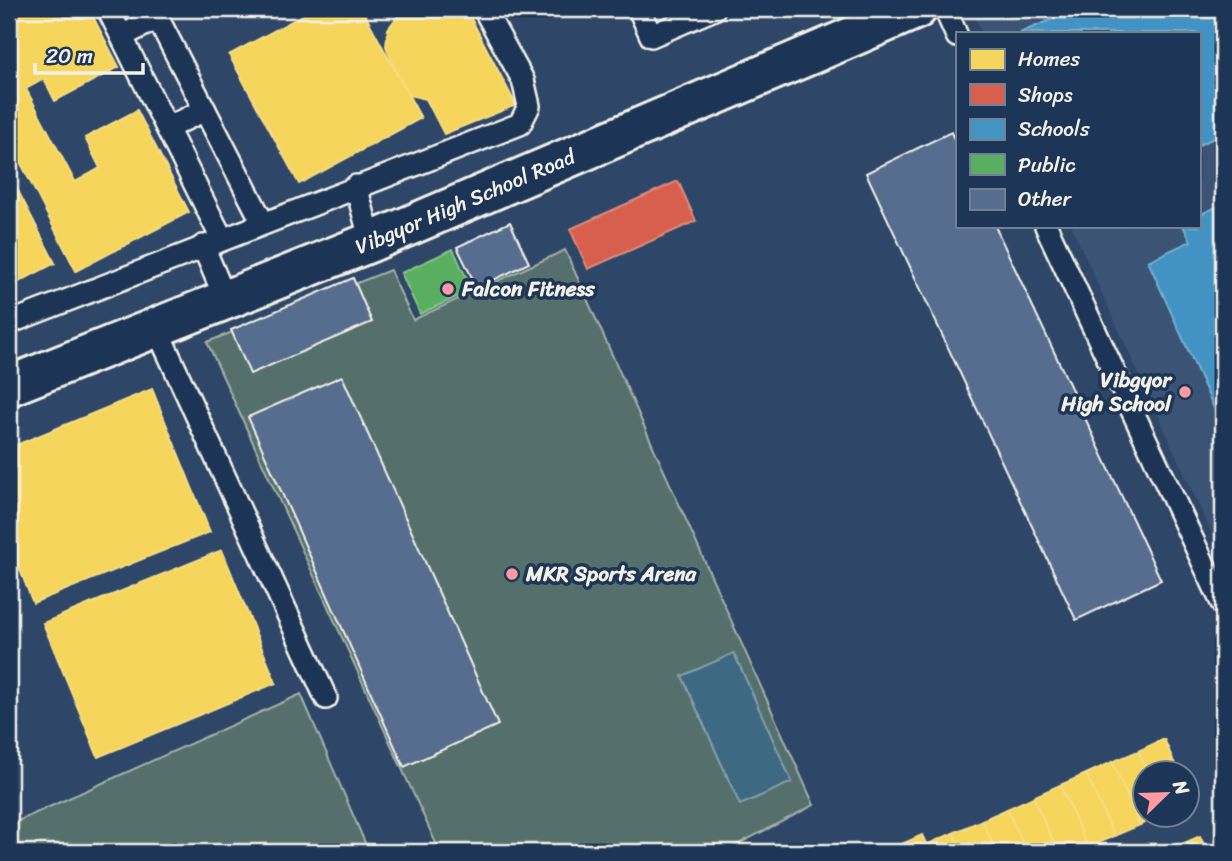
<svg xmlns="http://www.w3.org/2000/svg" width="1232" height="861" font-family="Sriracha,sans-serif">
	<style>
		.built { fill: #3a5274 }
		.green { fill: #556f6c; stroke: #a4b0aa; stroke-width: 2 }
		.water { fill: #3d6983; stroke: #869fab; stroke-width: 2 }
		.homes { fill: #f6d55c; stroke: #f5dd86; stroke-width: 2 }
		.shops { fill: #d6604d; stroke: #df8c7c; stroke-width: 2 }
		.schools { fill: #4393c3; stroke: #78afce; stroke-width: 2 }
		.public { fill: #5aae61; stroke: #88c28a; stroke-width: 2 }
		.building { fill: #566d90; stroke: #f4f1e8; stroke-width: 2 }
		.lines { fill: none; stroke-linecap: round; stroke-linejoin: round }
		.service-casing { stroke: #f4f1e8; stroke-width: 26 }
		.tertiary-casing { stroke: #f4f1e8; stroke-width: 44 }
		.service { stroke: #1d3557; stroke-width: 21 }
		.tertiary { stroke: #1d3557; stroke-width: 38 }
		.poi-dot { fill: #ff9aa2; stroke: #1d3557; stroke-width: 2.5 }
		.labels { text-anchor: middle; dominant-baseline: central; stroke-width: 7; stroke-linejoin: round; paint-order: stroke }
		.street-label { font-size: 21px; fill: #f4f1e8; stroke: #1d3557 }
		.poi-label { font-size: 21px; font-weight: bold; fill: #f4f1e8; stroke: #1d3557; text-anchor: start }
	</style>
	<rect width="100%" height="100%" fill="#2e4668"/>
	<filter id="ink" filterUnits="userSpaceOnUse"><feTurbulence type="fractalNoise" baseFrequency=".0143" numOctaves="2"/><feDisplacementMap in="SourceGraphic" scale="14" xChannelSelector="R" yChannelSelector="G"/><feConvolveMatrix kernelMatrix="1 2 1 2 8 2 1 2 1" color-interpolation-filters="sRGB"/></filter>
	<g filter="url(#ink)">
		<polygon class="built" points="996,9 1223,9 1223,558 1071,226 1199,226 1199,33 982,33 975,18"/>
		<g class="green">
			<polygon points="565,250 814,805 723,852 440,852 207,342 390,270 413,320"/>
			<polygon points="301,694 369,852 9,852 9,825"/>
		</g>
		<polygon class="water" points="734,653 792,782 740,805 682,676"/>
		<g class="homes">
			<polygon points="9,9 89,9 119,67 55,101 44,79 26,89 75,182 100,168 85,138 137,110 189,212 76,271 9,140"/>
			<polygon points="314,9 362,9 421,118 299,184 229,55"/>
			<polygon points="403,9 466,9 516,105 444,134 426,99 409,95 394,67 386,46 388,29"/>
			<polygon points="9,173 55,263 9,287"/>
			<polygon points="152,389 210,532 33,603 9,542 9,448"/>
			<polygon points="222,550 276,683 98,757 43,623"/>
			<polygon points="1164,739 1179,774 1148,774 1138,751"/>
			<polygon points="1138,751 1148,774 1144,774 1144,816 1160,816 1140,825 1112,762"/>
			<polygon points="1112,762 1140,825 1114,836 1086,774"/>
			<polygon points="1086,774 1114,836 1088,848 1060,785"/>
			<polygon points="1060,785 1088,848 1079,852 1058,852 1033,797"/>
			<polygon points="1033,797 1058,852 1027,852 1007,809"/>
			<polygon points="1007,809 1027,852 996,852 982,820"/>
			<polygon points="982,820 996,852 962,852 953,833"/>
			<polygon points="953,833 962,852 930,852 926,845"/>
			<polygon points="922,835 930,852 897,852 895,847"/>
			<polygon points="1200,836 1207,852 1178,852 1175,847"/>
		</g>
		<polygon class="shops" points="678,181 696,221 588,269 570,229"/>
		<g class="schools">
			<polygon points="1075,9 1223,9 1223,134 1199,145 1199,33 1020,33"/>
			<polygon points="1223,204 1223,428 1148,261 1191,241 1183,226 1199,226 1199,215"/>
		</g>
		<polygon class="public" points="453,249 472,290 420,314 401,273"/>
		<g class="building">
			<polygon points="951,132 957,146 957,226 995,226 1161,580 1076,620 866,173"/>
			<polygon points="510,222 529,263 477,288 457,247"/>
			<polygon points="353,278 372,322 250,374 231,330"/>
			<polygon points="342,376 498,725 404,767 248,417"/>
		</g>
		<g class="lines">
			<defs>
				<g id="service">
					<polyline points="108,9 222,239"/>
					<polyline points="153,9 263,223"/>
					<polyline points="639,9 651,36 714,9"/>
					<polyline points="945,9 957,36"/>
					<polyline points="122,36 158,18"/>
					<polyline points="167,128 205,110"/>
					<polyline points="356,186 371,242"/>
					<polyline points="1046,226 1223,605"/>
					<polyline points="203,246 225,298"/>
					<polyline points="9,323 520,124 529,106 523,80 484,9"/>
					<polyline points="156,327 326,698"/>
				</g>
				<g id="tertiary">
					<path id="s1" d="M9,386L371,242L917,9"/>
				</g>
			</defs>
			<use href="#service" class="service-casing"/>
			<use href="#tertiary" class="tertiary-casing"/>
			<use href="#service" class="service"/>
			<use href="#tertiary" class="tertiary"/>
		</g>
	</g>
	<g class="poi-dot">
		<circle cx="448" cy="289" r="7"/>
		<circle cx="1185" cy="392" r="7"/>
		<circle cx="512" cy="574" r="7"/>
	</g>
	<g class="labels">
		<g class="street-label">
			<text stroke="none"><textPath href="#s1" startOffset="492">Vibgyor High School Road</textPath></text>
		</g>
		<g class="poi-label">
			<text x="462" y="289">Falcon Fitness</text>
			<text x="1171" y="380" text-anchor="end">Vibgyor<tspan x="1171" dy="24">High School</tspan></text>
			<text x="526" y="574">MKR Sports Arena</text>
		</g>
	</g>
	<rect width="1232" height="861" fill="none" stroke="#1d3557" stroke-width="35"/>
	<rect x="18" y="18" width="1197" height="826" fill="none" stroke="#f4f1e8" stroke-width="2.5" filter="url(#ink)"/>
	<rect x="956" y="32" width="245" height="196" fill="#1d3557" stroke="#738091" stroke-width="2"/>
	<rect x="970" y="49" width="35" height="21" fill="#f6d55c" stroke="#738091" stroke-width="2"/>
	<text x="1018" y="66" font-size="21" fill="#f4f1e8">Homes</text>
	<rect x="970" y="84" width="35" height="21" fill="#d6604d" stroke="#738091" stroke-width="2"/>
	<text x="1018" y="102" font-size="21" fill="#f4f1e8">Shops</text>
	<rect x="970" y="119" width="35" height="21" fill="#4393c3" stroke="#738091" stroke-width="2"/>
	<text x="1018" y="136" font-size="21" fill="#f4f1e8">Schools</text>
	<rect x="970" y="154" width="35" height="21" fill="#5aae61" stroke="#738091" stroke-width="2"/>
	<text x="1018" y="172" font-size="21" fill="#f4f1e8">Public</text>
	<rect x="970" y="189" width="35" height="21" fill="#566d90" stroke="#738091" stroke-width="2"/>
	<text x="1018" y="206" font-size="21" fill="#f4f1e8">Other</text>
	<g transform="translate(1166 794) rotate(67)"><circle r="33" fill="#1d3557" stroke="#738091" stroke-width="2"/>
	<path d="M0-5L12 26L0 18L-12 26Z" fill="#ff9aa2"/>
	<text y="-10" font-size="19" font-weight="bold" text-anchor="middle" fill="#f4f1e8">N</text>
	</g>
	<path d="M35 63v10h108v-10" fill="none" stroke="#f4f1e8" stroke-width="3.5"/>
	<text x="46" y="63" font-size="21" fill="#f4f1e8" stroke="#1d3557" stroke-width="5" paint-order="stroke">20 m</text>
</svg>
